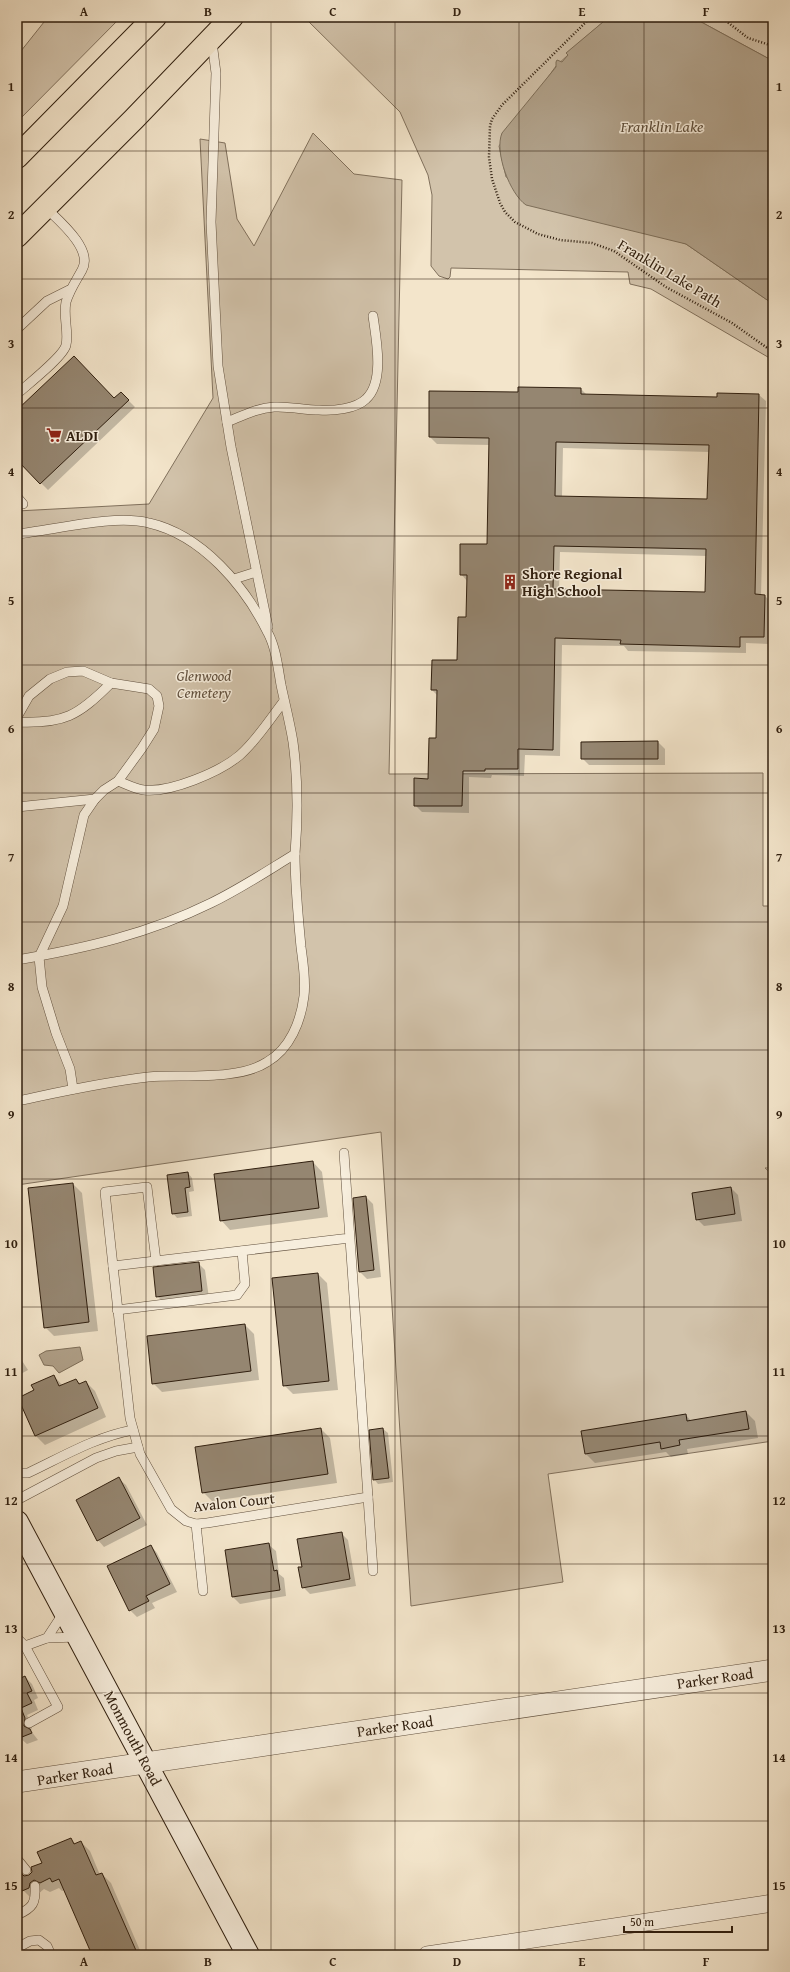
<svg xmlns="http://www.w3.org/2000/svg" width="790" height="1972" font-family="'Gentium Book Plus',serif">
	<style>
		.green { fill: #d2c3ab; stroke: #81715d }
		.water { fill: #b1a28b; stroke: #7d6e59 }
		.shadow { fill: #0003; fill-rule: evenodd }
		.building { fill: #958671; stroke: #301f0f; fill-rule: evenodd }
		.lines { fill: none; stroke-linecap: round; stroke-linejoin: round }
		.service-casing { stroke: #61503e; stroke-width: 10 }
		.minor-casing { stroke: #61503e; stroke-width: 18 }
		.tertiary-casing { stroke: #61503e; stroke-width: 22 }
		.secondary-casing { stroke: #301f0f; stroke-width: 24 }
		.trunk-casing { stroke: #301f0f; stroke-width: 24 }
		.path { stroke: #301f0f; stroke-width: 2.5; stroke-dasharray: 1 2; stroke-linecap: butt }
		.service { stroke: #f7eedd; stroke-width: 9 }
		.minor { stroke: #f7eedd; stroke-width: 17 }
		.tertiary { stroke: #f7eedd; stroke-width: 21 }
		.secondary { stroke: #f7eedd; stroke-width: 22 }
		.trunk { stroke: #f3e5cb; stroke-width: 22 }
		.grid { fill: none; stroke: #301f0f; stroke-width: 1; stroke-opacity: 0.55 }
		.labels { text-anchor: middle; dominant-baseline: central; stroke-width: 3; stroke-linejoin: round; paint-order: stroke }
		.street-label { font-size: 15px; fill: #301f0f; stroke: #f7eedd }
		.poi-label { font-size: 15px; font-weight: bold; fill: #301f0f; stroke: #f7eedd; text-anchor: start }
		.park-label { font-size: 15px; font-style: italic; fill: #61503e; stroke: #f7eedd }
		.water-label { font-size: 16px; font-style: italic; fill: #5d4d3a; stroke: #f7eedd }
		.neatline { fill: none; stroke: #301f0f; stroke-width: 1.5 }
		.grid-label { font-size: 13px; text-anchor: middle; font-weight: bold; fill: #301f0f }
	</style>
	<rect width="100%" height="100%" fill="#f3e5cb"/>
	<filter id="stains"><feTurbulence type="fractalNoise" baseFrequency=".005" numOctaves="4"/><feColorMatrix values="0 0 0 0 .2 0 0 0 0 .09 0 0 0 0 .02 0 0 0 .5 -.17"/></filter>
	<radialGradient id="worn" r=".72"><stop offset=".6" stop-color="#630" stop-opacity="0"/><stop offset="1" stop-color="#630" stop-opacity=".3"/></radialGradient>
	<g class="green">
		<polygon points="48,17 121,17 17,122 17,56"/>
		<polygon points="304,17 609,17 567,53 568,55 556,66 499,146 506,177 686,244 773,304 773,360 651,289 630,284 628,272 451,268 450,277 448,279 439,276 431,266 432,195 428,175 400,112"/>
		<polygon points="692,17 773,17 773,61"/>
		<polygon points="313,133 354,174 402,180 389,774 763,773 763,906 773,906 773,1168 765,1168 773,1175 773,1441 548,1474 563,1582 411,1606 381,1132 17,1185 17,511 149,504 213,398 200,139 225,143 237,219 254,246"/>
	</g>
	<g class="water">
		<path d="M609,17H692L773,61V304L686,244L526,205C510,194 494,152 502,133L556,67V62L557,60L562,62L568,55L566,53Z"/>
		<polygon points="80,1347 83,1360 59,1373 53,1366 44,1365 39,1355 46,1351"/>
	</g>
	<g class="shadow">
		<path d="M519,388L581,389L587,395L718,398L759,395L766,401L761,596H765L772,603L771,644L746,643V653L628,651L624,646L562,645L560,756L525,755L524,776L492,775L491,778L469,777V813L422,812L415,805L429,780L437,739L438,696L432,690L458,661L467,618V581L461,574L488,545L490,445L437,444L430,437L519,393ZM563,448L709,452L708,500L562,497ZM560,552L707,556L706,593L559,590Z"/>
		<polygon points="121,393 135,407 48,490 21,463 18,466 17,465 17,412 114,399"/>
		<polygon points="658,742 665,749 665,765 589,765 582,758"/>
		<polygon points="313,1162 322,1172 328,1217 230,1230 221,1220"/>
		<polygon points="188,1173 192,1178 194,1191 189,1192 192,1216 177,1218 173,1213"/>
		<polygon points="73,1184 82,1193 98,1331 54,1336 45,1327"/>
		<polygon points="731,1188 738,1195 742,1221 704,1226 697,1219 693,1193"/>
		<polygon points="366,1197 373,1204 381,1277 367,1279 360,1272"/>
		<polygon points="198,1263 205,1270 209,1298 164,1303 157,1296"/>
		<polygon points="318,1274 327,1283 338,1390 293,1394 284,1385"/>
		<polygon points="245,1325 254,1334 259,1380 162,1392 153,1383"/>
		<polygon points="17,1353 28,1370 17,1376"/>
		<polygon points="54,1376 63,1386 76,1380 81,1384 86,1382 95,1391 106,1417 45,1445 36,1436 35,1391"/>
		<polygon points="746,1412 755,1421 758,1438 687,1449 688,1454 671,1457 666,1452 595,1463 586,1454 686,1415 691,1421"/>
		<polygon points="321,1429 330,1438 337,1483 212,1501 203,1492"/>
		<polygon points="383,1429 388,1433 393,1482 378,1484 374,1479"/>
		<polygon points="119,1479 126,1485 147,1525 104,1547 98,1540"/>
		<polygon points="341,1533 348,1540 356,1586 310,1594 303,1587 303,1567"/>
		<polygon points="269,1545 276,1551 279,1574 284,1578 286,1596 240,1604 233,1597"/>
		<polygon points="151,1546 157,1553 177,1592 152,1603 155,1608 137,1617 130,1610"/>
		<polygon points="17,1667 23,1678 25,1677 32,1684 38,1698 34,1700 38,1710 27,1715 32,1726 31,1731 38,1740 27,1744 20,1738 17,1731"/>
		<polygon points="70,1839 76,1844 81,1842 90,1851 100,1875 102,1874 111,1883 142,1955 93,1955 65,1890 62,1891 59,1888 50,1892 44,1889 32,1899 23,1890 17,1875 20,1873 27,1877"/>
	</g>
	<g class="building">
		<polygon points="74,356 114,398 121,392 129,400 40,484 17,460 17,410"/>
		<path d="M518,387L581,388V394L717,397V393L759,394L755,594L765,595L764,637H740V647L620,644L621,640L555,638L553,750L518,749V769H485V771H463L462,806H414V778L428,779L429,738H436L437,690H431L432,660H457L458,617H466L467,575H460V544H487L489,438L429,437V391L518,392ZM556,442L709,445L707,499L555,496ZM554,546L706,549L705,592L553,589Z"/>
		<polygon points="658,741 658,759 581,759 581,742"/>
		<polygon points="313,1161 319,1208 220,1221 214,1174"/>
		<polygon points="188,1172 190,1187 185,1188 188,1212 172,1214 167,1175"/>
		<polygon points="73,1183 89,1322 44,1328 28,1188"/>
		<polygon points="731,1187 735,1214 696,1220 692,1193"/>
		<polygon points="366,1196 374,1270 359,1272 353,1198"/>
		<polygon points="199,1262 202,1291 156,1297 153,1267"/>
		<polygon points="318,1273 329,1381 283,1386 272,1278"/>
		<polygon points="245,1324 251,1371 152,1384 147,1336"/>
		<polygon points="54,1375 59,1386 76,1379 79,1384 86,1381 98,1408 35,1436 18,1398 34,1390 31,1385"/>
		<polygon points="746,1411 749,1429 679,1440 680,1445 661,1449 660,1442 585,1454 581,1431 686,1414 687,1421"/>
		<polygon points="321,1428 328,1474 202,1493 195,1447"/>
		<polygon points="383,1428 389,1478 373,1480 369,1430"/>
		<polygon points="119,1477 140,1518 97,1541 76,1500"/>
		<polygon points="342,1532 350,1579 302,1588 298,1567 302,1567 297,1539"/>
		<polygon points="269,1543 274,1571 277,1570 280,1590 232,1597 225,1550"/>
		<polygon points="151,1545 170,1584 146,1596 149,1601 129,1611 107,1566"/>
		<polygon points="17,1670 21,1678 25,1676 32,1691 27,1693 32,1703 21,1708 25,1718 24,1726 30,1729 32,1733 17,1739"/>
		<polygon points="71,1838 74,1844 81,1841 96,1875 102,1873 138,1955 92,1955 59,1879 52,1882 50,1878 40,1883 34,1880 30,1883 29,1888 22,1891 17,1879 17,1874 20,1872 24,1876 29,1875 32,1872 31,1867 42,1863 37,1852"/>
	</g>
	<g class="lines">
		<defs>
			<g id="service">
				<polyline points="212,42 216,73 211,222 218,366 231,447 268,627"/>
				<polyline points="17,329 47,301 69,290"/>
				<path d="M17,394C27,385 64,356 66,345C69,332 63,317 66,302C70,289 76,281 82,270C94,249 58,220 45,207"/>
				<path d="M227,422C242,416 257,408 274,407C289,406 304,410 319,410C333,411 356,409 366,399C385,382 376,338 373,316"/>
				<polyline points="17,497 23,504"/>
				<path d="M17,534C55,530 114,514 149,523C202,535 245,586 268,633C276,648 278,668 281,685C285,704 290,723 293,742C298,779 298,817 295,854C267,871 240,889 211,903C148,934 86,948 17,960"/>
				<polyline points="234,579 256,572"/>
				<polyline points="17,717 29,696 50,679 67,672 83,671 111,683 149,689 157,696 159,706 154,729 142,748 118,781 104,790 95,799 84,815 63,906 39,957 42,987 56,1033 70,1069 73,1089"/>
				<path d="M17,722C64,724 78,716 111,683"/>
				<path d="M118,781C126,784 135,789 144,790C170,793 220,772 240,755C257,740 270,719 284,701"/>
				<polyline points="17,807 95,799"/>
				<path d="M17,1101C60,1092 104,1082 148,1077C182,1074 238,1081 267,1062C290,1049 301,1021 304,996C306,980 303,963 301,947C298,916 295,885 295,854"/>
				<polyline points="344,1153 368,1497 207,1523 196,1524 186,1521 171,1509 140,1454 130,1418 113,1266 350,1238"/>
				<polyline points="113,1266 105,1192 147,1187 156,1261"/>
				<polyline points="117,1310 237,1295 245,1284 242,1251"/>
				<path d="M17,1473H28C62,1457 95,1437 133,1430"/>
				<polyline points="368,1497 373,1571"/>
				<polyline points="17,1500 96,1458 116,1451 138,1447"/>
				<polyline points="196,1524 203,1591"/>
				<polyline points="17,1638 25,1646 47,1638 78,1637"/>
				<polyline points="47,1638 64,1612"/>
				<polyline points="25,1646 58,1707 29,1723"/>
				<polyline points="17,1859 26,1870"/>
				<path d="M17,1915C33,1908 36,1903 35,1886"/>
				<polyline points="17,1948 30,1941 39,1940 47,1946 51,1955"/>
			</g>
			<polyline id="minor" points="427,1955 773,1903"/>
			<polyline id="tertiary" points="17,1782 773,1670"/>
			<polyline id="secondary" points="17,1522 248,1955"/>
			<g id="trunk">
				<polyline points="17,157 155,17"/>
				<polyline points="17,236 134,119 232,17"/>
			</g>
		</defs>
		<use href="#service" class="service-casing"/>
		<use href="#minor" class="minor-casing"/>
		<use href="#tertiary" class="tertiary-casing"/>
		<use href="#secondary" class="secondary-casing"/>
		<use href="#trunk" class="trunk-casing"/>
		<g class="path">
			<polyline points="591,17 502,105 492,119 490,126 489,157 492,179 500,203 505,212 515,222 538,234 560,240 592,243 614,251 666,287 732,323 773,352"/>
			<polyline points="721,17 748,38 773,46"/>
		</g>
		<use href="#service" class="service"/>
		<use href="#minor" class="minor"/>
		<use href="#tertiary" class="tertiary"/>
		<use href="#secondary" class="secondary"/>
		<use href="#trunk" class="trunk"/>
	</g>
	<path class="grid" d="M146,17V1955M271,17V1955M395,17V1955M519,17V1955M644,17V1955M17,151H773M17,279H773M17,408H773M17,536H773M17,665H773M17,793H773M17,922H773M17,1050H773M17,1179H773M17,1307H773M17,1436H773M17,1564H773M17,1693H773M17,1821H773"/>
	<defs>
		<symbol id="supermarket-bare" viewBox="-9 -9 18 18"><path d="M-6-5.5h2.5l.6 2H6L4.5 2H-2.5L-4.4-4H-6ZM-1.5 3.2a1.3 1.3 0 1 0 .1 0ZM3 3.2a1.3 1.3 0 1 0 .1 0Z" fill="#8f2418" stroke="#f7eedd" stroke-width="2.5" paint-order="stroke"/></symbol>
		<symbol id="building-bare" viewBox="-9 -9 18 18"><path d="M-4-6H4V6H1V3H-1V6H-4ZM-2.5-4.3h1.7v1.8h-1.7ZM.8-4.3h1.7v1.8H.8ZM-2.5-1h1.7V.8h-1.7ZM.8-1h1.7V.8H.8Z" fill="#8f2418" stroke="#f7eedd" stroke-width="2.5" paint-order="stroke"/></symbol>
	</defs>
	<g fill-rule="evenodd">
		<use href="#supermarket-bare" x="43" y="424" width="22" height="22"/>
		<use href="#building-bare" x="499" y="571" width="22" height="22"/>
	</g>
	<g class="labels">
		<g class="street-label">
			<text transform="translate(670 273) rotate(31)">Franklin Lake Path</text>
			<text transform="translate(234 1502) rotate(-6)">Avalon Court</text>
			<text transform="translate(715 1678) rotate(-8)">Parker Road</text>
			<text transform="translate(395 1726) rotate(-8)">Parker Road</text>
			<text transform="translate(133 1738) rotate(62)">Monmouth Road</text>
			<text transform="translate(75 1774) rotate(-9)">Parker Road</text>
		</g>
		<g class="poi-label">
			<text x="66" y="435">ALDI</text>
			<text x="522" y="573">Shore Regional<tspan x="522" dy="17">High School</tspan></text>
		</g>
		<g class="park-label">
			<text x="204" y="675">Glenwood<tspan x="204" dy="17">Cemetery</tspan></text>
		</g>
		<g class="water-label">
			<text x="662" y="126">Franklin Lake</text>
		</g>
	</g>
	<rect width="790" height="1972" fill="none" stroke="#f3e5cb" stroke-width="44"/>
	<path d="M624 1926v6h108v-6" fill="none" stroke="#301f0f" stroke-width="2"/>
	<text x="630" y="1926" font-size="12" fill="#301f0f" stroke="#f7eedd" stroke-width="3" paint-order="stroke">50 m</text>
	<rect x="22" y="22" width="746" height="1928" class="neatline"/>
	<g class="grid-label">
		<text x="84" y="16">A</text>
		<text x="208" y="16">B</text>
		<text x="333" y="16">C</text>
		<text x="457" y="16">D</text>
		<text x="582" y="16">E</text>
		<text x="706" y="16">F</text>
		<text x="11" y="91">1</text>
		<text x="779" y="91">1</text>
		<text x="11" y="219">2</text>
		<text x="779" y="219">2</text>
		<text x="11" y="348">3</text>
		<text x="779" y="348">3</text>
		<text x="11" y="476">4</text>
		<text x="779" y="476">4</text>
		<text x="11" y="605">5</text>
		<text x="779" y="605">5</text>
		<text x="11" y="733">6</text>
		<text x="779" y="733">6</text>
		<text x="11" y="862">7</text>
		<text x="779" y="862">7</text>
		<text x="11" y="991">8</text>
		<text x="779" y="991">8</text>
		<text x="11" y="1119">9</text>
		<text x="779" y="1119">9</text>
		<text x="11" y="1248">10</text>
		<text x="779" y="1248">10</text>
		<text x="11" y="1376">11</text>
		<text x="779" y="1376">11</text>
		<text x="11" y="1505">12</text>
		<text x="779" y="1505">12</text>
		<text x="11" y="1633">13</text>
		<text x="779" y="1633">13</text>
		<text x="11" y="1762">14</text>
		<text x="779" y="1762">14</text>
		<text x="11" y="1890">15</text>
		<text x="779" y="1890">15</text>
		<text x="84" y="1966">A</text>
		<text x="208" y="1966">B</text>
		<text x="333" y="1966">C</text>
		<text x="457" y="1966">D</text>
		<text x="582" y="1966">E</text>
		<text x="706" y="1966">F</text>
	</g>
	<rect width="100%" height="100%" filter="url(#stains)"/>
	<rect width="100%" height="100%" fill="url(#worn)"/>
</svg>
